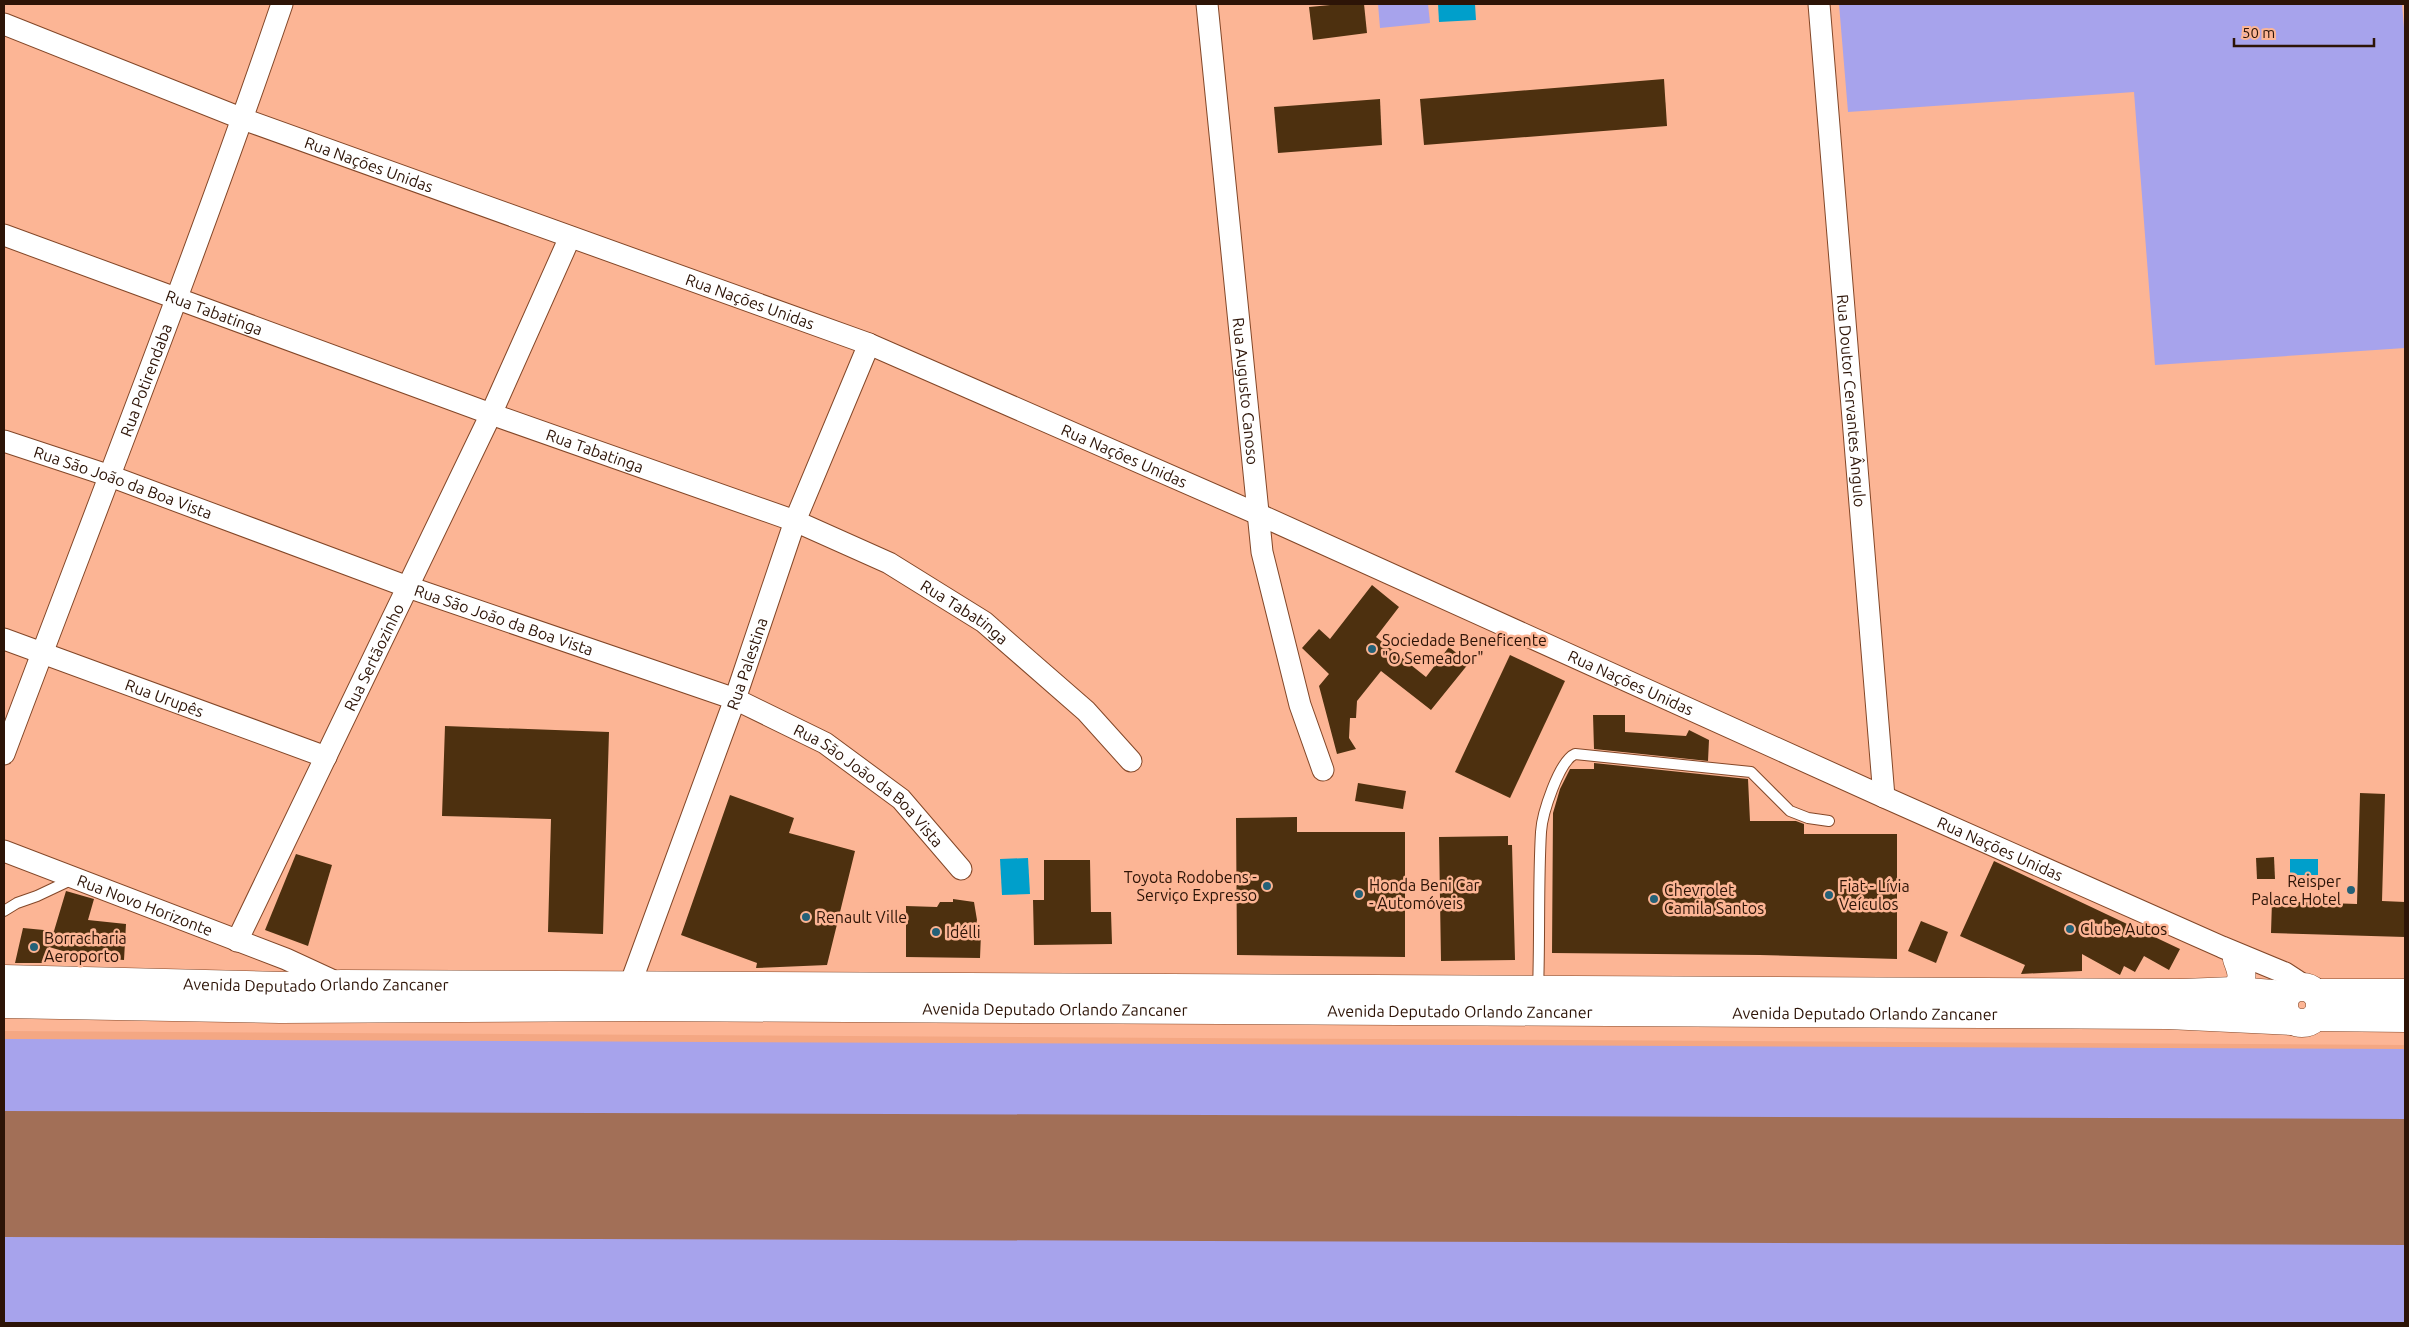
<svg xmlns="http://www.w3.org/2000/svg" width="2409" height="1327" font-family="Ubuntu,sans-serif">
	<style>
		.built { fill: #f4a783 }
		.green { fill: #a7a3ec }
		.water { fill: #009fcb }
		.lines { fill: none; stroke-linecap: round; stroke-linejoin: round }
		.runway { stroke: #a26f57; stroke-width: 126 }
		.building { fill: #4d300f }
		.lane-casing { stroke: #834728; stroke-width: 12 }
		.street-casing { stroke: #834728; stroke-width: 23 }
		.secondary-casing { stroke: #834728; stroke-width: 29 }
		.lane { stroke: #fff; stroke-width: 10 }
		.street { stroke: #fff; stroke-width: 21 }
		.secondary { stroke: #fff; stroke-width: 28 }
		.poi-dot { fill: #246178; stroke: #fcb595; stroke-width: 2 }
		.labels { text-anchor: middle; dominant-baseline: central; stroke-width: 5; stroke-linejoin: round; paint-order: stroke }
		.street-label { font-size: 16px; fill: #2d1407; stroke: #fcb595 }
		.poi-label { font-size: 16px; fill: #2d1407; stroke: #fcb595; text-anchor: start }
	</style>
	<rect width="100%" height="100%" fill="#fcb595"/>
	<polygon class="built" points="4,1031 2405,1045 2405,1323 4,1323"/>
	<g class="green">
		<polygon points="1378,4 1428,4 1430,23 1380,28"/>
		<polygon points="1839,4 2402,4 2405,40 2405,348 2155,365 2134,92 1848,112"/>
		<polygon points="4,1039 2405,1049 2405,1147 4,1143"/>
		<polygon points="4,1202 2405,1214 2405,1323 4,1323"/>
	</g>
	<g class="water">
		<polygon points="1438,4 1475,4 1476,20 1439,22"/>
		<polygon points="1028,858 1030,894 1002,895 1000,859"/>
		<rect x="2290" y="859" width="28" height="16"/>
	</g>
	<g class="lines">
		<polyline class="runway" points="4,1174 2405,1182"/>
	</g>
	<g class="building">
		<polygon points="1341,4 1364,4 1367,33 1313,40 1309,7"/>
		<polygon points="1664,79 1667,126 1424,145 1420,99"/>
		<polygon points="1380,99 1382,145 1278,153 1274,107"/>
		<polygon points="1372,585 1399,607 1376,637 1426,677 1449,647 1469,663 1431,710 1381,671 1357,701 1356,718 1350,718 1349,738 1356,749 1337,754 1319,686 1329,674 1302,648 1319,629 1330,639"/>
		<polygon points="1510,655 1565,681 1510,798 1455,772"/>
		<polygon points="1593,715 1625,715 1625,732 1686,736 1689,730 1709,740 1708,761 1594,749"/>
		<polygon points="445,726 609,732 603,934 548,932 551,819 442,816"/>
		<polygon points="1594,763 1748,779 1750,821 1796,821 1804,824 1804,834 1897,834 1897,959 1760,955 1552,953 1553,813 1560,789 1570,769 1594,769"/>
		<polygon points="1358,783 1406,791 1403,809 1355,801"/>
		<polygon points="2360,793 2385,794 2382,901 2405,902 2405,937 2271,933 2272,901 2357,904"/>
		<polygon points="730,795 794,818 789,833 855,851 827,965 756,968 757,963 681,935"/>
		<polygon points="1297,817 1297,832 1405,832 1405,957 1237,955 1236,818"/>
		<polygon points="1508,836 1508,845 1512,845 1515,960 1441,961 1439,837"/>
		<polygon points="296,854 332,865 308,946 265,930"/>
		<polygon points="2274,857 2275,879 2257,879 2256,858"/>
		<polygon points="1044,860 1090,860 1091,912 1111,912 1112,944 1034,945 1033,900 1044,900"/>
		<polygon points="1994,861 2180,949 2169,970 2144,956 2135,972 2124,966 2120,975 2082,954 2082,971 2021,974 2025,965 1960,936"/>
		<polygon points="66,891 94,899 88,920 126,924 124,960 84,957 49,947 44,963 15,963 23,928 54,931"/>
		<polygon points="953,899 974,902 977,920 975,931 981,933 980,958 906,957 906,906 937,907 940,902 953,902"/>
		<polygon points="1921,921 1948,932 1936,963 1908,951"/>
	</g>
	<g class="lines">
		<defs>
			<g id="lane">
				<polyline points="4,911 17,903 37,896 73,879"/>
				<path d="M1538,990C1540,937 1538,884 1541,832C1542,814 1559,761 1575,754L1751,772L1790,811L1808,818L1829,821"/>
			</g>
			<g id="street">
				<path id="s1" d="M1207,4L1262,552L1300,705L1323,770"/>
				<path id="s2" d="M1819,4L1884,797"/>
				<path id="s3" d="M4,24L243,119L869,344L1260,515L1884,797L2222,947L2285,973L2311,990"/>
				<path id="s4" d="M4,235L491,414L795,521L889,563L984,622L1086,711L1131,761"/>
				<path id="s5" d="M4,441L110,476L408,587L735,699L825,743L901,799L961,869"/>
				<path id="s6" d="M4,639L326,757"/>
				<path id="s7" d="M4,754C98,504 196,256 282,4"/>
				<path id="s8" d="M4,851L286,959L338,983"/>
				<path id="s9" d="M237,941L491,414L570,237"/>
				<path id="s10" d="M629,998L630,985L735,699L795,521L869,344"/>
			</g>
			<g id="secondary">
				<path id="s11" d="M4,979L281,986L342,984L2183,993L2234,991L2286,995"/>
				<circle cx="2302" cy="1005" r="18"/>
				<path d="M2234,991C2245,980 2242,972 2237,959"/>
				<polyline points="2316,993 2405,993"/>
				<path id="s12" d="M4,1004L280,1009L643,1007L2168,1015L2292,1021"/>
				<polyline points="2316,1017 2405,1018"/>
			</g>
		</defs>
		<use href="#lane" class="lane-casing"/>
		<use href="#street" class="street-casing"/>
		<use href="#secondary" class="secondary-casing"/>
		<use href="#lane" class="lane"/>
		<use href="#street" class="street"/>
		<use href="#secondary" class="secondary"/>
	</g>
	<g class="poi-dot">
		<circle cx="1372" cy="649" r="5"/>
		<circle cx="1267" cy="886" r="5"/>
		<circle cx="2351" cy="890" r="5"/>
		<circle cx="1359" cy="894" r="5"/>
		<circle cx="1829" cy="895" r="5"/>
		<circle cx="1654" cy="899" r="5"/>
		<circle cx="806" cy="917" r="5"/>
		<circle cx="2070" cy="929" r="5"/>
		<circle cx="936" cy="932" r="5"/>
		<circle cx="34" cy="947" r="5"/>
	</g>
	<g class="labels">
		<g class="street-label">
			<text stroke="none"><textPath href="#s3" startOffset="391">Rua Nações Unidas</textPath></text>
			<text stroke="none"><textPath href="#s3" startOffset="796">Rua Nações Unidas</textPath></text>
			<text stroke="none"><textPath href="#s4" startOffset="224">Rua Tabatinga</textPath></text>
			<text stroke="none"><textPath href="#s7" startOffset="400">Rua Potirendaba</textPath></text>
			<text stroke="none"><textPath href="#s1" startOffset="389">Rua Augusto Canoso</textPath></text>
			<text stroke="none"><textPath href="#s2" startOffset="398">Rua Doutor Cervantes Ângulo</textPath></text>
			<text stroke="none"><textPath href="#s4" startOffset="629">Rua Tabatinga</textPath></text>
			<text stroke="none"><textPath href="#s3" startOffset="1201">Rua Nações Unidas</textPath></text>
			<text stroke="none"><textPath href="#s5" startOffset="126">Rua São João da Boa Vista</textPath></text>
			<text stroke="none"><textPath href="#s4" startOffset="1034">Rua Tabatinga</textPath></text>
			<text stroke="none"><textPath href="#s5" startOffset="531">Rua São João da Boa Vista</textPath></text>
			<text stroke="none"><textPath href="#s9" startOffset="315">Rua Sertãozinho</textPath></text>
			<text stroke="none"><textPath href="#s10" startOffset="355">Rua Palestina</textPath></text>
			<text stroke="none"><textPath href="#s3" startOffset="1756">Rua Nações Unidas</textPath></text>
			<text stroke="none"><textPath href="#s6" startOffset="171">Rua Urupês</textPath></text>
			<text stroke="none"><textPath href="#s5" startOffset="936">Rua São João da Boa Vista</textPath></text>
			<text stroke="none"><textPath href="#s3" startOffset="2161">Rua Nações Unidas</textPath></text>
			<text stroke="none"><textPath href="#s8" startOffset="151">Rua Novo Horizonte</textPath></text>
			<text stroke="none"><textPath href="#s11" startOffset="312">Avenida Deputado Orlando Zancaner</textPath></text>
			<text stroke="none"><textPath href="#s12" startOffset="1051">Avenida Deputado Orlando Zancaner</textPath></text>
			<text stroke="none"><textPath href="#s12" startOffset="1456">Avenida Deputado Orlando Zancaner</textPath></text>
			<text stroke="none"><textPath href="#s12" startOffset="1861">Avenida Deputado Orlando Zancaner</textPath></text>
		</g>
		<g class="poi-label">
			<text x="1382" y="640">Sociedade Beneficente<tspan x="1382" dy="18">"O Semeador"</tspan></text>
			<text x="1257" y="877" text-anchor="end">Toyota Rodobens -<tspan x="1257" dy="18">Serviço Expresso</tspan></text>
			<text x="2341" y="881" text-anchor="end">Reisper<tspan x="2341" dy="18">Palace Hotel</tspan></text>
			<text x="1369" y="885">Honda Beni Car<tspan x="1369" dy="18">- Automóveis</tspan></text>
			<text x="1839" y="886">Fiat - Lívia<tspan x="1839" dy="18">Veículos</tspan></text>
			<text x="1664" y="890">Chevrolet<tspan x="1664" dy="18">Camila Santos</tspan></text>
			<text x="816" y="917">Renault Ville</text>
			<text x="2080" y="929">Clube Autos</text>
			<text x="946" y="932">Idélli</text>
			<text x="44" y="938">Borracharia<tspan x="44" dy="18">Aeroporto</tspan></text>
		</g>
	</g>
	<rect width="2409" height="1327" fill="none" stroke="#2d1407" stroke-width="10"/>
	<path d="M2234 38v8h140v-8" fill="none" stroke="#2d1407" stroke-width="2.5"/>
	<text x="2242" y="38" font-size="15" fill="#2d1407" stroke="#fcb595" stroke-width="4" paint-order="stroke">50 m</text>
</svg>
